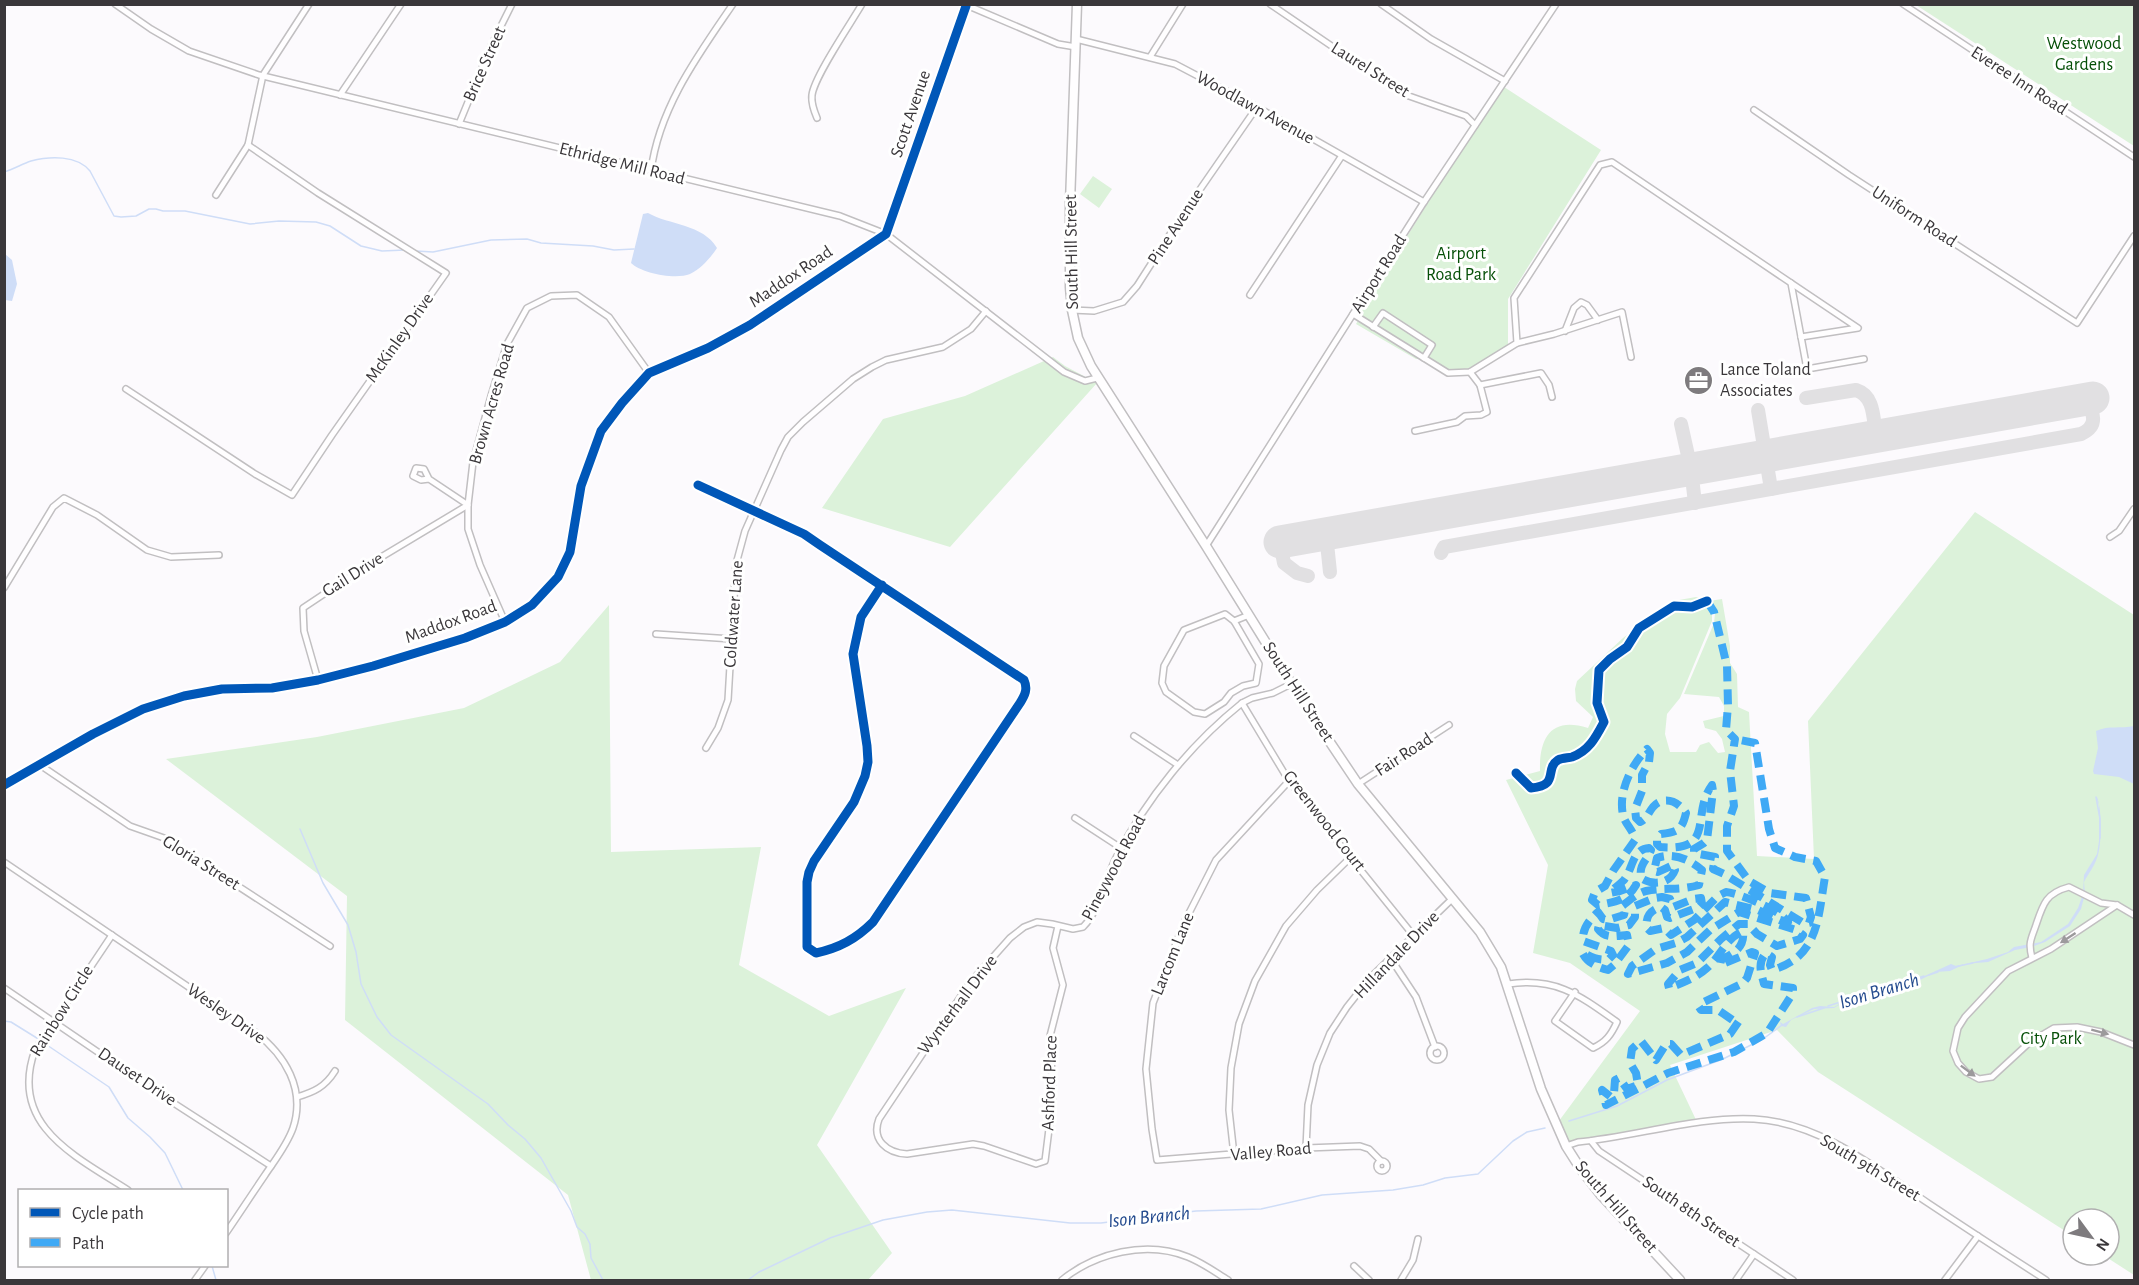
<svg xmlns="http://www.w3.org/2000/svg" width="2139" height="1285" font-family="'Alegreya Sans',sans-serif">
	<style>
		.green { fill: #dcf2da }
		.water { fill: #cfddf7 }
		.lines { fill: none; stroke-linecap: round; stroke-linejoin: round }
		.stream { stroke: #cfddf7; stroke-width: 1.5 }
		.taxiway { stroke: #e1e0e2; stroke-width: 14 }
		.runway { stroke: #e1e0e2; stroke-width: 33 }
		.street-casing { stroke: #c1bfc1; stroke-width: 8 }
		.primary-casing { stroke: #c1bfc1; stroke-width: 11 }
		.street { stroke: #fffeff; stroke-width: 5 }
		.primary { stroke: #fffeff; stroke-width: 8 }
		.quiet { stroke: #3fa9f5; stroke-width: 8; stroke-dasharray: 15 8; stroke-linecap: butt }
		.cycleway-casing { stroke: #fff; stroke-width: 13 }
		.cycleway { stroke: #0057b8; stroke-width: 9 }
		.oneway { fill: #9c9a9c }
		.labels { text-anchor: middle; dominant-baseline: central; stroke-width: 6; stroke-linejoin: round; paint-order: stroke }
		.park-label { font-size: 18px; fill: #054f07; stroke: #fff }
		.street-label { font-size: 18px; fill: #3a373a; stroke: #fff }
		.poi-label { font-size: 18px; fill: #3a373a; stroke: #fff; text-anchor: start }
		.water-label { font-size: 20px; font-style: italic; fill: #234a8e; stroke: #fff }
	</style>
	<rect width="100%" height="100%" fill="#fcfafd"/>
	<g class="green">
		<polygon points="1916,5 2134,5 2134,146"/>
		<path d="M1501,85L1601,150L1508,299V345C1474,366 1459,383 1421,359H1416L1356,324L1359,319L1357,317Z"/>
		<polygon points="1093,176 1112,189 1099,208 1080,194"/>
		<polygon points="1053,357 1065,366 1097,383 950,547 822,508 883,419 965,396"/>
		<path d="M1975,512L2134,615V1275L2103,1255H2109V1219H2073V1236L1818,1072L1777,1030L1670,1065L1698,1124L1566,1142L1556,1125L1640,1011L1570,963L1533,953L1548,865L1506,780L1540,771C1539,738 1551,716 1588,728L1593,717L1576,701L1575,689L1577,681L1623,638L1651,617L1679,600L1696,597L1707,601L1712,613V621L1680,698L1667,714L1665,734L1670,752H1696L1700,745L1709,742L1718,753L1725,752L1722,739L1716,731L1705,728L1703,721L1724,716V706L1719,697L1684,694L1714,623L1715,613L1709,601L1722,599L1730,646V663L1737,674L1738,707L1749,712L1757,856L1814,859L1808,721Z"/>
		<polygon points="609,605 611,852 761,847 739,965 829,1016 906,988 817,1145 892,1253 868,1280 591,1280 568,1195 345,1020 347,896 166,759 317,737 464,708 560,662"/>
	</g>
	<g class="water">
		<path d="M648,213C669,225 703,224 717,248C711,257 701,269 690,274C675,280 641,273 631,263L643,214Z"/>
		<polygon points="5,254 12,260 17,284 12,301 5,300"/>
		<path d="M2134,726V784L2119,777L2094,774L2093,771L2098,748L2096,731C2109,725 2121,729 2134,726Z"/>
		<path d="M2096,797H2097C2102,809 2102,845 2097,858C2094,867 2088,874 2084,882L2085,894L2081,909L2070,926L2045,942L2031,947L2015,950L1988,962L1965,964L1950,971L1936,972L1912,984L1895,983L1883,990L1847,1000L1834,1008L1814,1009L1791,1020L1786,1027L1781,1026L1780,1022L1783,1024L1812,1008L1820,1006L1834,1007L1856,995L1884,987L1896,982L1918,979L1951,964L1956,966L1987,959L2008,952L2014,947L2041,942L2068,924L2078,908L2083,894L2084,875L2097,854L2099,841V805Z"/>
	</g>
	<g class="lines">
		<g class="stream">
			<path d="M4,172C14,169 22,164 31,161C50,156 77,155 90,171L114,216L121,217L136,216L149,209H156L163,211H185L250,224L279,221L316,222L330,226L361,246L382,251L405,250"/>
			<polyline points="416,251 433,252 491,240 527,239 541,243 593,246 614,250 634,249"/>
			<polyline points="2096,797 2100,819 2100,838"/>
			<polyline points="300,829 323,883 348,925 356,952 361,984 377,1017 391,1035 488,1104 508,1125 525,1139 541,1158 571,1211 577,1227 585,1234 590,1244 591,1258 603,1280"/>
			<polyline points="1954,967 1973,963"/>
			<polyline points="1929,975 1938,972"/>
			<polyline points="1908,981 1924,976"/>
			<polyline points="1888,987 1898,984"/>
			<polyline points="1828,1006 1850,999"/>
			<polyline points="1797,1017 1824,1008"/>
			<polyline points="4,1021 11,1022 40,1040"/>
			<polyline points="44,1043 109,1087 128,1118 150,1137 165,1153 183,1190"/>
			<polyline points="1569,1121 1617,1106 1667,1080 1723,1059 1763,1039 1782,1025"/>
			<polyline points="212,1266 216,1280"/>
			<polyline points="748,1280 759,1272 830,1238 883,1220 927,1212 952,1210 1070,1223 1101,1223 1196,1211 1261,1209 1322,1195 1393,1190 1423,1185 1445,1178 1478,1174 1513,1141 1527,1132 1545,1128"/>
		</g>
		<g class="taxiway">
			<path d="M1806,398L1856,390C1875,396 1873,419 1876,435"/>
			<polyline points="1758,410 1771,489"/>
			<polyline points="1681,424 1691,469 1695,503"/>
			<polyline points="1326,534 1330,572"/>
			<polyline points="1280,542 1284,563 1297,573 1308,576"/>
			<path d="M1441,553L1444,547L2081,434C2099,426 2094,413 2085,399"/>
		</g>
		<polyline class="runway" points="1280,542 2093,398"/>
		<defs>
			<g id="street">
				<polyline points="115,4 151,29 189,51 259,75 840,216 886,234 1064,372 1085,381 1097,378"/>
				<polyline points="964,4 1058,44 1076,47"/>
				<polyline points="1270,4 1377,77 1409,96 1466,116 1475,125"/>
				<polyline points="1381,4 1431,39 1505,81"/>
				<polyline points="1903,4 2134,157"/>
				<polyline points="1076,39 1175,64 1257,107 1424,202"/>
				<polyline points="1150,57 1183,4"/>
				<polyline points="340,95 401,4"/>
				<polyline points="1754,110 1849,175 2077,323 2134,236"/>
				<path d="M817,118C814,111 811,103 812,95C814,77 851,23 862,4"/>
				<polyline points="459,124 491,46 512,4"/>
				<path d="M651,171C659,108 698,55 733,4"/>
				<polyline points="216,195 248,145 263,75 309,4"/>
				<polyline points="1791,283 1858,328 1801,337"/>
				<polyline points="1250,295 1341,157"/>
				<polyline points="1072,310 1094,311 1123,302 1137,286 1183,214 1257,107"/>
				<polyline points="1353,314 1448,373 1470,372 1517,343 1514,298 1600,165 1612,162 1791,283 1807,369 1864,359"/>
				<polyline points="1373,327 1383,313 1432,345 1424,358"/>
				<polyline points="1565,331 1574,308 1581,302 1587,305 1598,320"/>
				<polyline points="1517,343 1554,334 1622,312 1631,357"/>
				<polyline points="1480,385 1541,373 1549,385 1552,397"/>
				<polyline points="126,389 255,474 292,495 332,435 446,273 318,193 248,145"/>
				<polyline points="1415,431 1457,422 1465,416 1481,415 1487,412 1480,385 1470,372"/>
				<path d="M698,485L804,534L820,545L1024,680C1028,689 1025,695 1020,703L873,922C856,939 839,948 816,953L807,947V882L809,872L814,861L854,802L865,776L868,762L867,746L853,654L861,617L882,585"/>
				<polyline points="2110,537 2119,531 2134,509"/>
				<polyline points="1206,546 1424,202 1556,4"/>
				<polyline points="4,588 53,507 64,498 97,515 147,550 171,557 219,555"/>
				<polygon points="1225,614 1234,621 1259,664 1256,683 1243,686 1231,693 1224,702 1205,714 1194,712 1166,692 1162,683 1164,666 1184,630"/>
				<polyline points="1234,621 1249,615"/>
				<polyline points="505,622 480,565 468,529 468,505 473,462 491,396 507,344 527,308 551,296 577,295 609,317 649,373"/>
				<polyline points="656,634 732,639"/>
				<polyline points="318,680 304,631 303,608 363,568 468,505 429,479 421,480 413,476 416,468 424,469 429,479"/>
				<polyline points="1242,703 1289,781 1413,935"/>
				<polyline points="1134,736 1178,765"/>
				<polyline points="706,748 718,728 728,700 736,564 745,531 781,450 788,437 803,422 853,379 872,367 886,360 943,347 971,329 986,311"/>
				<polyline points="40,765 130,826 164,838 330,946"/>
				<polyline points="1289,781 1216,860 1184,923 1153,1003 1146,1069 1152,1129 1157,1160 1306,1148 1360,1146 1369,1149 1381,1161"/>
				<polyline points="1358,784 1449,725"/>
				<polyline points="4,785 93,734 143,709 184,696 222,689 272,688 318,680 373,666 465,638 505,622 532,605 558,577 570,552 581,486 601,431 622,403 649,373 708,348 750,325 886,234 966,6"/>
				<polyline points="1075,818 1121,848"/>
				<path d="M4,862L255,1032C285,1055 306,1089 293,1128C287,1145 275,1160 265,1175C252,1194 239,1214 226,1233"/>
				<polyline points="2117,905 2051,949 2008,971 1965,1017 1958,1028 1953,1051 1958,1063 1966,1072 1979,1079 1992,1077 2030,1042 2054,1028 2077,1027 2101,1032 2134,1045"/>
				<path d="M1058,926L1053,948L1063,985L1050,1036L1053,1097L1045,1161L1036,1164L984,1146L973,1144L907,1154C887,1153 871,1140 879,1119L969,984L1010,938L1024,927L1037,922L1052,924L1073,929L1083,927C1101,909 1105,878 1117,856C1147,798 1191,744 1242,703L1252,698L1273,693L1291,684"/>
				<path d="M112,935L35,1050C8,1125 75,1156 128,1190"/>
				<path d="M2032,958C2028,942 2031,940 2036,925C2043,904 2046,893 2069,887L2101,903L2117,905L2134,915"/>
				<polyline points="1391,959 1416,997 1435,1047"/>
				<path d="M1508,984C1556,977 1579,995 1617,1022C1611,1035 1606,1042 1593,1048L1555,1021L1575,992"/>
				<polyline points="4,988 155,1091 271,1166"/>
				<circle cx="1437" cy="1053" r="7"/>
				<path d="M297,1097C314,1092 325,1087 335,1071"/>
				<polyline points="1591,1141 1599,1151 1793,1280"/>
				<path d="M1566,1146L1578,1142C1634,1137 1698,1116 1754,1119C1819,1122 1876,1168 1928,1203C1967,1229 2007,1255 2046,1280"/>
				<polyline points="1306,1148 1308,1105 1317,1065 1330,1033 1347,1007 1370,978 1452,899"/>
				<polyline points="1234,1155 1229,1110 1231,1068 1239,1024 1255,981 1286,926 1317,890 1351,857"/>
				<circle cx="1382" cy="1166" r="5"/>
				<polyline points="1354,1266 1369,1280"/>
				<polyline points="195,1280 205,1266"/>
				<path d="M1062,1280C1095,1253 1146,1240 1188,1257C1203,1263 1215,1272 1228,1280"/>
				<polyline points="1401,1280 1413,1260 1418,1239"/>
				<polyline points="1736,1280 1754,1254"/>
				<polyline points="1945,1280 1978,1236"/>
			</g>
			<polyline id="primary" points="1077,4 1070,203 1070,287 1072,310 1078,338 1091,366 1206,546 1299,696 1358,784 1480,932 1501,967 1541,1089 1566,1146 1580,1168 1601,1195 1680,1280"/>
		</defs>
		<use href="#street" class="street-casing"/>
		<use href="#primary" class="primary-casing"/>
		<use href="#street" class="street"/>
		<use href="#primary" class="primary"/>
		<path class="quiet" d="M1707,601L1714,612L1727,666L1728,705L1726,730L1735,739L1730,771L1734,806L1727,826V851L1749,881L1770,893L1806,898L1811,917L1809,923L1805,924L1724,874L1713,869L1715,857L1694,853V849L1704,843L1707,840L1713,791L1712,785C1690,815 1717,852 1660,847L1657,844V839L1661,834C1678,832 1682,830 1686,813C1678,801 1664,795 1653,807C1648,813 1647,819 1640,822L1636,818L1635,809L1642,791V775L1649,762L1650,753L1647,749C1631,765 1618,792 1623,815C1625,824 1634,831 1635,840L1613,871L1605,886L1595,892L1592,900L1598,905C1614,902 1627,901 1636,885L1620,891L1610,893C1614,888 1619,885 1624,880C1633,869 1632,849 1649,848L1651,850C1646,863 1639,862 1641,878C1653,886 1670,884 1675,870L1673,865L1658,872L1654,871L1657,858C1673,852 1689,859 1702,870L1699,885C1679,891 1664,887 1646,891C1637,893 1629,901 1622,906L1625,910L1624,915L1608,920L1603,919L1598,912C1589,920 1582,929 1583,941L1611,951L1613,955L1609,959C1599,961 1591,957 1582,952C1587,963 1597,967 1608,970L1614,965L1629,945L1627,935C1616,936 1605,939 1598,929L1599,925L1617,928L1629,925L1635,917V906L1655,898L1662,897L1670,899L1673,907L1693,899L1701,898L1702,904L1699,907L1670,918L1667,917L1665,910L1661,907C1650,910 1645,917 1647,928L1650,931L1664,928L1671,935L1694,920L1718,896L1726,892C1739,893 1782,911 1788,922L1780,920L1758,910L1725,902L1687,937L1676,943L1656,949L1632,966L1628,974L1667,963L1687,952L1710,930L1739,912L1796,930L1803,935L1800,939L1777,946L1757,934L1748,924H1739L1721,939L1697,963L1680,970L1668,984L1669,988C1682,983 1696,978 1707,968C1721,956 1725,939 1743,931C1745,949 1733,953 1721,960L1720,965L1752,952L1755,953L1747,978L1743,983L1702,1003L1699,1007L1701,1010H1718L1734,1021H1739L1730,1034L1681,1055L1671,1044H1666L1656,1060L1641,1041L1632,1049L1630,1063L1636,1073L1638,1085L1627,1089L1619,1078L1615,1080L1614,1093L1611,1097L1602,1090L1606,1105L1668,1073L1734,1052L1767,1033L1793,993V988L1764,984C1761,972 1757,963 1766,953L1772,957L1770,965L1772,970C1819,957 1818,917 1825,877L1816,861L1795,857L1775,848L1769,829L1755,743L1735,739"/>
		<defs>
			<g id="cycleway">
				<path d="M698,485L804,534L820,545L1024,680C1028,689 1025,695 1020,703L873,922C856,939 839,948 816,953L807,947V882L809,872L814,861L854,802L865,776L868,762L867,746L853,654L861,617L882,585"/>
				<path d="M1516,773L1531,788C1560,786 1544,769 1558,760C1562,758 1568,758 1572,757C1589,751 1596,737 1604,722L1597,703L1599,670L1610,659L1627,647L1639,628L1674,606L1692,607L1707,601"/>
				<polyline points="4,785 93,734 143,709 184,696 222,689 272,688 318,680 373,666 465,638 505,622 532,605 558,577 570,552 581,486 601,431 622,403 649,373 708,348 750,325 886,234 966,6"/>
			</g>
		</defs>
		<use href="#cycleway" class="cycleway-casing"/>
		<use href="#cycleway" class="cycleway"/>
	</g>
	<defs><path id="oneway-solid" d="M-6-.8H1V-3.2L6.5 0L1 3.2V.8H-6Z" transform="scale(1.5)"/></defs>
	<g class="oneway">
		<use href="#oneway-solid" transform="translate(2068 938) rotate(147)"/>
		<use href="#oneway-solid" transform="translate(2100 1032) rotate(15)"/>
		<use href="#oneway-solid" transform="translate(1968 1071) rotate(37)"/>
	</g>
	<defs>
		<symbol id="office-disc" viewBox="-11 -11 22 22"><circle r="9.5" fill="#7e7b7e" stroke="#fff"/><path d="M-6-3h4V-5.5h4V-3h4V5H-6ZM-1-4.5V-3h2v-1.5ZM-6 0V1H6V0Z" fill="#fff"/></symbol>
	</defs>
	<g fill-rule="evenodd">
		<use href="#office-disc" x="1682" y="364" width="33" height="33"/>
	</g>
	<g class="labels">
		<g class="park-label">
			<text x="2084" y="44">Westwood<tspan x="2084" dy="21">Gardens</tspan></text>
			<text x="1461" y="254">Airport<tspan x="1461" dy="21">Road Park</tspan></text>
			<text x="2051" y="1039">City Park</text>
		</g>
		<g class="street-label">
			<text transform="translate(485 64) rotate(-66)">Brice Street</text>
			<text transform="translate(1370 70) rotate(32)">Laurel Street</text>
			<text transform="translate(2019 81) rotate(33)">Everee Inn Road</text>
			<text transform="translate(1255 108) rotate(29)">Woodlawn Avenue</text>
			<text transform="translate(911 114) rotate(-71)">Scott Avenue</text>
			<text transform="translate(622 164) rotate(14)">Ethridge Mill Road</text>
			<text transform="translate(1914 217) rotate(33)">Uniform Road</text>
			<text transform="translate(1176 227) rotate(-57)">Pine Avenue</text>
			<text transform="translate(1072 252) rotate(-91)">South Hill Street</text>
			<text transform="translate(1379 274) rotate(-58)">Airport Road</text>
			<text transform="translate(791 277) rotate(-34)">Maddox Road</text>
			<text transform="translate(400 338) rotate(-55)">McKinley Drive</text>
			<text transform="translate(492 404) rotate(-74)">Brown Acres Road</text>
			<text transform="translate(353 575) rotate(-32)">Gail Drive</text>
			<text transform="translate(734 614) rotate(-86)">Coldwater Lane</text>
			<text transform="translate(451 622) rotate(-20)">Maddox Road</text>
			<text transform="translate(1298 692) rotate(57)">South Hill Street</text>
			<text transform="translate(1404 755) rotate(-33)">Fair Road</text>
			<text transform="translate(1324 821) rotate(52)">Greenwood Court</text>
			<text transform="translate(201 863) rotate(32)">Gloria Street</text>
			<text transform="translate(1114 868) rotate(-62)">Pineywood Road</text>
			<text transform="translate(1173 954) rotate(-68)">Larcom Lane</text>
			<text transform="translate(1397 955) rotate(-46)">Hillandale Drive</text>
			<text transform="translate(958 1005) rotate(-53)">Wynterhall Drive</text>
			<text transform="translate(62 1011) rotate(-58)">Rainbow Circle</text>
			<text transform="translate(226 1014) rotate(35)">Wesley Drive</text>
			<text transform="translate(137 1077) rotate(34)">Dauset Drive</text>
			<text transform="translate(1050 1083) rotate(-88)">Ashford Place</text>
			<text transform="translate(1271 1152) rotate(-5)">Valley Road</text>
			<text transform="translate(1870 1168) rotate(31)">South 9th Street</text>
			<text transform="translate(1616 1207) rotate(49)">South Hill Street</text>
			<text transform="translate(1691 1212) rotate(34)">South 8th Street</text>
		</g>
		<g class="poi-label">
			<text x="1720" y="370">Lance Toland<tspan x="1720" dy="21">Associates</tspan></text>
		</g>
		<g class="water-label">
			<text transform="translate(1879 991) rotate(-17)">Ison Branch</text>
			<text transform="translate(1149 1217) rotate(-6)">Ison Branch</text>
		</g>
	</g>
	<rect width="2139" height="1285" fill="none" stroke="#3a373a" stroke-width="12"/>
	<rect x="18" y="1189" width="210" height="78" fill="#ffffff" stroke="#b0afb0" stroke-width="1.5"/>
	<rect x="30" y="1208" width="30" height="9" fill="#0057b8" stroke="#b0afb0" stroke-width="1.5"/>
	<text x="72" y="1219" font-size="18" fill="#3a373a">Cycle path</text>
	<rect x="30" y="1238" width="30" height="9" fill="#3fa9f5" stroke="#b0afb0" stroke-width="1.5"/>
	<text x="72" y="1249" font-size="18" fill="#3a373a">Path</text>
	<g transform="translate(2091 1237) rotate(123)"><circle r="28" fill="#ffffff" stroke="#b0afb0" stroke-width="1.5"/>
	<path d="M0-4.5L10 22L0 15L-10 22Z" fill="#7e7b7e"/>
	<text y="-9" font-size="16" font-weight="bold" text-anchor="middle" fill="#3a373a">N</text>
	</g>
</svg>
